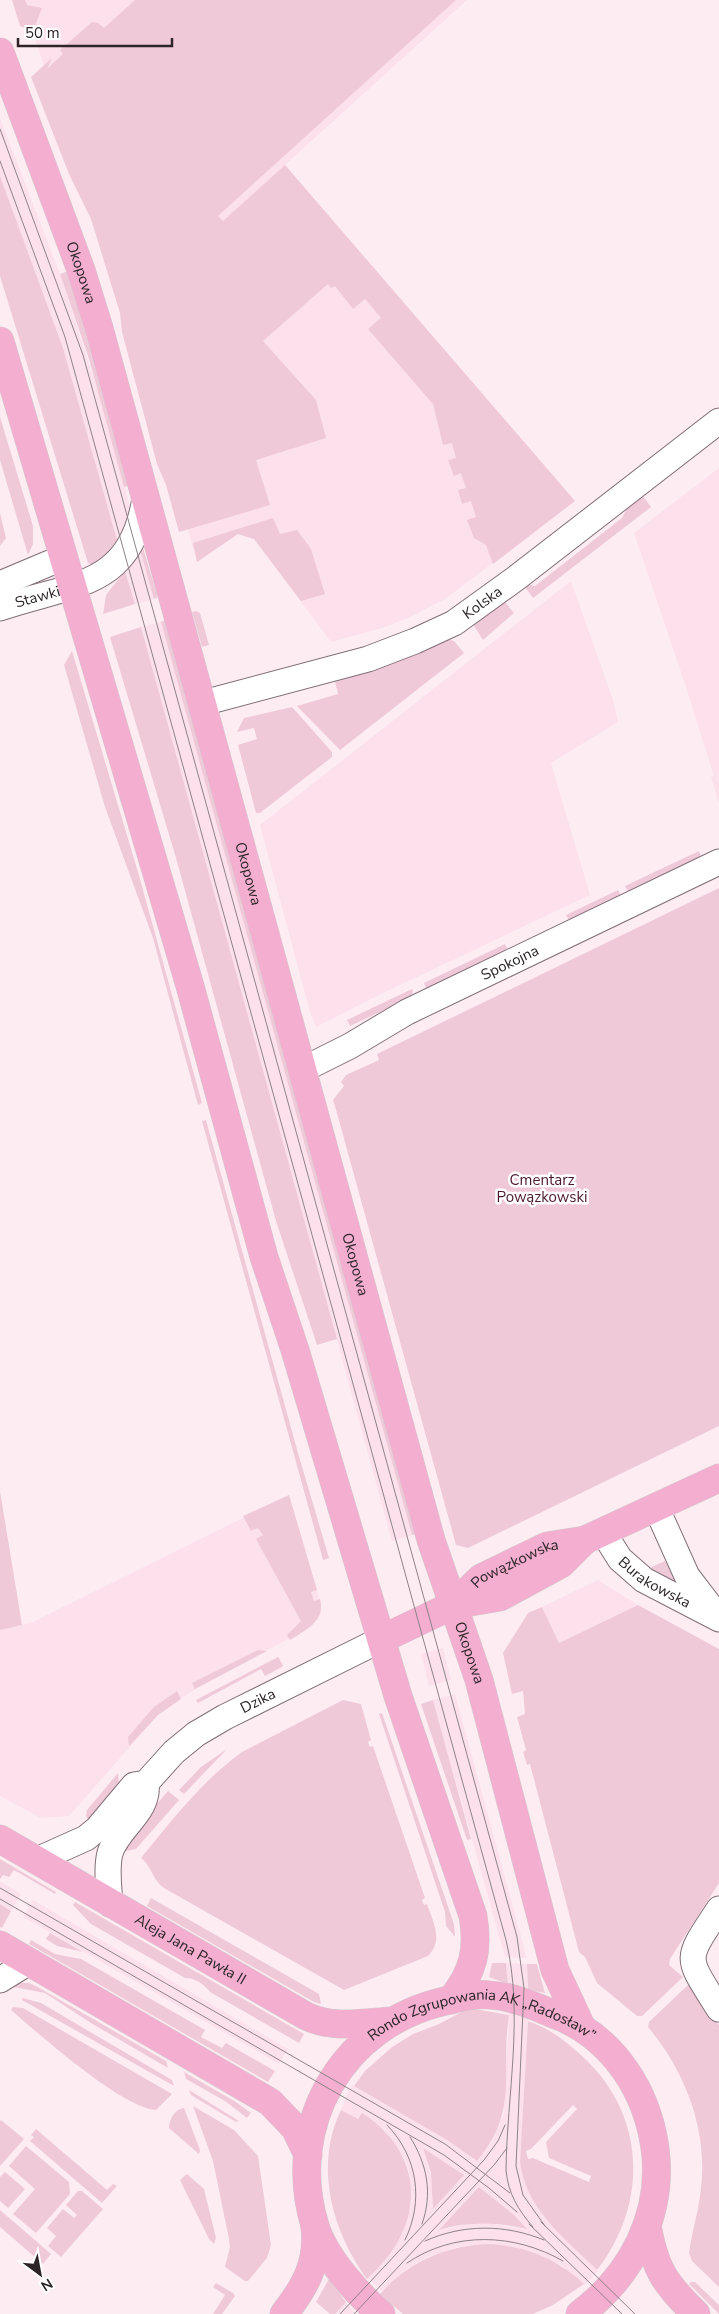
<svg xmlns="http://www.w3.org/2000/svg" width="719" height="2314" font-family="'Nunito Sans',sans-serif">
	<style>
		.built { fill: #fce0eb; fill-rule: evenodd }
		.green { fill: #f0c9d9; fill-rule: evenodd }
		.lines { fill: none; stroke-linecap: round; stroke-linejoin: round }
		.minor-casing { stroke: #816f77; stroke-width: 27 }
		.major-casing { stroke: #d1cfcf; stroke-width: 29 }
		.minor { stroke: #fff; stroke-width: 25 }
		.major { stroke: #f3aed0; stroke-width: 28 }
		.tram { stroke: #8e8387; stroke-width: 1 }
		.labels { text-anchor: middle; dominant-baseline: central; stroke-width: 5; stroke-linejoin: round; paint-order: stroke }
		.street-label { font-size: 15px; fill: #2c2427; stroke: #fff }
		.park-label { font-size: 15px; fill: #4d1a34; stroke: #fff }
	</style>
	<rect width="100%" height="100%" fill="#fdedf3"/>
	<g class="built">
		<polygon points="22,0 467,0 285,165 575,501 445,599 408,618 382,628 331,642 254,539 237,534 197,562 125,308"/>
		<polygon points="0,118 60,274 99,395 131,510 118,543 63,348 0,176"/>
		<polygon points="719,468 719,803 711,777 714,776 685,684 634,533"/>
		<polygon points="140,550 154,599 135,604 125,568"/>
		<polygon points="571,581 613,700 618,722 551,763 590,895 381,994 316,1027 310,1012 260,825"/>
		<polygon points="161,622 412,1535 392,1541 141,627"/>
		<polygon points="289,1495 321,1604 320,1615 312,1626 195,1689 158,1715 69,1816 41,1818 0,1796 0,1630 33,1622"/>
		<polygon points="598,1580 638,1605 559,1643 542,1607"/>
		<polygon points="443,1648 451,1680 429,1686 421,1654"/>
		<polygon points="455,1694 523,1944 526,1958 505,1957 433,1700"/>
		<polygon points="0,1881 21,1894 11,1911 0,1904"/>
		<polygon points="33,1900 288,2049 279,2064 23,1917"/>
		<polygon points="506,1963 527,1964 528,1990 508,1984"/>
		<path d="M509,2013L528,2019L520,2162L543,2216L598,2271L585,2285L561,2265L532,2252L510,2246L479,2245L457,2247L427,2257L408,2268L382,2291L368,2278L392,2251L405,2226L412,2202L410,2176L404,2158L386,2132L362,2113L358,2119L341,2110L344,2103L343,2102L352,2085L354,2086L447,2140L477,2161L491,2143L504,2114ZM423,2148L457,2170L432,2208L433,2183ZM479,2187L514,2215L525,2229L486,2223H474L440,2230Z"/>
		<polygon points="346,2302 356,2314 335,2314"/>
	</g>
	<g class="green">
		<polygon points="12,0 25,0 27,5 42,8 33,31 20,26"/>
		<polygon points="135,0 456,0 218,216 223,221 285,165 575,501 493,564 486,545 474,538 467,520 476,517 471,501 462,504 458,490 466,488 461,473 454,476 448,460 456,458 452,443 443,445 433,404 368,329 381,318 365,299 353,309 335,286 331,288 328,284 263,341 316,400 326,438 256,460 270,505 179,532 166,485 157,464 122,332 120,313 91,219 69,174 31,77 52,58 47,69 63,54 60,50 92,22 98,23 104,28"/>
		<polygon points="0,176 63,348 117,540 103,558 92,565 88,563 0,276"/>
		<polygon points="68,271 128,486 124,487 89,359 60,274"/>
		<polygon points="0,417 33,526 33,544 28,555 0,460"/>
		<polygon points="642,495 651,507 533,598 522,583 535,586 622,518 631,500"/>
		<polygon points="0,513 6,538 0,546"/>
		<polygon points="273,518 280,534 297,530 311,549 325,594 301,601 254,539 238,534 197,562 193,543"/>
		<polygon points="143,548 158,597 154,599 140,550"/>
		<polygon points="125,571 135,604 103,614 106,595"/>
		<polygon points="501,600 505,602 514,613 483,640 473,624"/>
		<polygon points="197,611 200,613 209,645 202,647 192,612"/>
		<polygon points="165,620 415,1535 412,1535 161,622"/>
		<polygon points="141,627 337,1339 317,1345 276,1221 176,858 110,637"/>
		<polygon points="447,639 454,641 464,653 340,750 297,706 338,694 334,677"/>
		<polygon points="72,651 138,872 202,1103 198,1105 153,938 105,807 64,665"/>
		<polygon points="292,707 332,752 332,757 260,813 256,813 238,745 257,739 254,728 237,732 244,718"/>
		<polygon points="699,851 702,858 629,894 625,886"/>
		<polygon points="719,888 719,1426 468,1548 456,1545 335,1106 333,1100 344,1086 341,1082 346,1075 379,1060 377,1054"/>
		<polygon points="618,890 622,897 570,922 566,915"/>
		<polygon points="505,944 507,948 505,953 427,991 424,983"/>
		<polygon points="412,989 413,992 410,998 350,1026 347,1020"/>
		<polygon points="206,1120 298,1453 329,1558 323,1560 202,1121"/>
		<polygon points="0,1491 22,1625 0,1630"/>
		<path d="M289,1495L317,1590L311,1592L314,1601L320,1599C326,1621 305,1630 290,1640L287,1635L301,1621L256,1539L263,1535L258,1528L251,1531L243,1516Z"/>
		<polygon points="665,1561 678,1585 647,1569"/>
		<polygon points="638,1605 719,1649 719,1883 670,1959 669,1965 683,1977 642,2016 637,2016 597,1983 585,1957 579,1952 530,1764 527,1765 523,1752 526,1750 517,1717 525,1714 523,1691 512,1694 503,1653 528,1613 542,1607 559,1643"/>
		<polygon points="258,1650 267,1651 195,1689 192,1683"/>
		<polygon points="278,1657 283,1665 282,1667 265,1676 261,1669 198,1703 196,1700"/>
		<polygon points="177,1691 181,1699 158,1715 129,1746 128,1737 154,1707"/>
		<path d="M343,1700L361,1704L371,1740L368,1742L370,1747L373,1746L425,1898L422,1900L424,1905L427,1904C433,1922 444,1940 428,1956L344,1990L164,1888C152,1880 152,1866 141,1858C172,1820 202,1781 242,1752Z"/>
		<polygon points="433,1700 471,1839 467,1840 421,1704"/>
		<polygon points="382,1713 454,1924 455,1937 446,1926 445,1912 379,1714"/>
		<polygon points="227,1749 184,1794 179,1790 201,1767"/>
		<polygon points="118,1773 119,1784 90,1823 86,1816 87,1810"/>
		<polygon points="168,1791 179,1800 136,1849 127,1851 120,1846"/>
		<polygon points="0,1859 56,1892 55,1894 14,1870 9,1877 3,1875 0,1879"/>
		<polygon points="151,1898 319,1994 321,2004 314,2002 147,1906"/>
		<path d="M75,1902L304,2034L299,2043L210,1992C204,1984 195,1978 185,1978L91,1924L73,1905Z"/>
		<polygon points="0,1904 11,1911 2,1928 0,1927"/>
		<polygon points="50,1933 83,1952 57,1946 46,1939"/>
		<polygon points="31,1940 55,1954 81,1959 205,2030 201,2037 222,2048 226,2043 275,2071 268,2082 29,1944"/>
		<polygon points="492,1963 506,1963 508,1984 489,1977"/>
		<polygon points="527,1964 537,1964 545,1993 528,1990"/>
		<polygon points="15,1983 29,1983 36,1986 166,2061 168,2068 91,2023 45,1993 8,1986"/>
		<path d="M690,1983L719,2025V2287L692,2261L689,2253C692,2231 699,2210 701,2188C708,2130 685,2071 648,2027L649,2022Z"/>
		<polygon points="23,1998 41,2003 172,2080 174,2086 22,2000"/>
		<path d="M13,2007L23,2008L172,2094L156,2110C122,2108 39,2034 11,2010Z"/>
		<path d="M469,2008L509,2015C500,2073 520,2110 477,2161L447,2140L354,2086L365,2071L392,2047L413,2034L439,2024Z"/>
		<path d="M528,2021C549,2028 566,2041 582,2056C646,2114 649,2203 597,2270C565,2238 526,2210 520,2162ZM573,2105L577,2109L546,2142L549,2158L591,2176L589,2182L533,2158L528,2159L526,2151L531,2149Z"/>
		<polygon points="184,2072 236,2102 251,2113 247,2118 225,2101 186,2079"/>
		<polygon points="189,2090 239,2121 236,2122 191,2095"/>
		<polygon points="193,2106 234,2130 258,2156 271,2245 267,2258 248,2281 245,2281 225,2267 230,2247 229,2239 213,2161"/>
		<path d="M184,2108L200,2150L199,2154L169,2128C169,2119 175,2109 184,2108Z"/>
		<path d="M341,2110L358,2119L362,2113C409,2143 426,2194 397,2243C389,2257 378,2268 367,2279C332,2231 314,2166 341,2110Z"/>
		<polygon points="1,2120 24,2139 0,2166 0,2121"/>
		<polygon points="36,2129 107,2190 113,2184 117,2186 102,2203 30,2141 34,2137 31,2135"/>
		<polygon points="26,2146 69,2182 70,2194 36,2233 13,2214 35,2189 9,2166"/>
		<polygon points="423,2148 464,2175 433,2209 431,2173"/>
		<polygon points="5,2172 25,2189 8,2208 0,2201 0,2177"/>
		<polygon points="187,2174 204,2189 216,2238 214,2244 209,2239 180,2180"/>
		<path d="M479,2187L514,2215L527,2229C496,2222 469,2221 439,2230Z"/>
		<polygon points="78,2191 82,2191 103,2209 61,2257 48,2246 56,2236 47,2228 63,2209 74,2218 77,2215 66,2205"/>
		<polygon points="0,2210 51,2254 43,2264 0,2227"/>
		<path d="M489,2244C526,2246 557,2259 584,2284L553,2305L533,2314H403L380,2294C409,2261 445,2246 489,2244Z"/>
		<polygon points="329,2279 346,2302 335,2314 330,2314 316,2302"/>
		<polygon points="691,2282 695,2282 719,2305 719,2314 689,2284"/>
		<polygon points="216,2283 233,2293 235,2296 222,2314 213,2314 225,2295 213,2287"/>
	</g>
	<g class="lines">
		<defs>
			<g id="minor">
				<polyline points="0,584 64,557"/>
				<path id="s1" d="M0,608C72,583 131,589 145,498"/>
				<path id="s2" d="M203,703L368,659L415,641L454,623L515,579L719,421"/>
				<path id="s3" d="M302,1070L350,1046L407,1012L719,862"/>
				<polyline points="656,1507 687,1576 716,1614"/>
				<path id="s4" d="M603,1532L620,1559L644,1580L719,1619"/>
				<path id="s5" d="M37,1860L86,1838L97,1829L134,1785L146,1783L174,1752L196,1734L225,1717L382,1639"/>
				<path d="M110,1904C109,1887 106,1869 110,1853C118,1827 150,1812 146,1783"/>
				<path d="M719,1909C684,1962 685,1955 719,2009"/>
				<polyline points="0,1980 29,1962"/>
			</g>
			<g id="major">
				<path id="s6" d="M0,52L81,270L99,328L431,1540L479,1680L555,1970L581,2026"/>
				<path d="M0,341L190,986L264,1257L295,1350L398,1696L473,1916C479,1950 473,1973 451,2000"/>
				<path id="s7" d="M453,1605L481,1578L547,1546L585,1540L719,1478"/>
				<polyline points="382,1639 453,1605 500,1597 561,1564 585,1540"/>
				<path id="s8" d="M0,1839L306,2016C333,2029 362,2023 391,2021"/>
				<polyline points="0,1945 270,2102 295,2128 308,2155"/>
				<path d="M647,2225C655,2269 664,2283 696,2314"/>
				<path d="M284,2314C305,2287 319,2263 315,2227"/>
				<path id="s9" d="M381,2314C357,2294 324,2256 315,2226C284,2124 343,2024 445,2001C459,1998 474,1993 489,1995C514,1996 538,2008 561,2017C614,2040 647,2091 655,2148C664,2214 632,2275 580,2314"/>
			</g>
		</defs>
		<use href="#minor" class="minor-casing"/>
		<use href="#major" class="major-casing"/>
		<use href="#minor" class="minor"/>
		<use href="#major" class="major"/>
		<g class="tram">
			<polyline points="0,129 83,355 517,1937 524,1988 516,2166 523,2195 545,2226"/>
			<path d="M0,161L65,337L506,1940C524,2015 507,2094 506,2170C508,2193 518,2210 533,2227"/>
			<polyline points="0,1888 445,2144 510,2193"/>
			<polyline points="0,1899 444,2155 489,2188 517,2212"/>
			<path d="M387,2125C418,2157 424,2201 405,2240"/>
			<path d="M410,2137C427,2164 433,2193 422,2224"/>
			<polyline points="541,2222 635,2314"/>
			<polyline points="529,2224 622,2314"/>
			<path d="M425,2241C463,2224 505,2224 544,2240"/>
			<path d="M407,2263C454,2231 514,2233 563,2261"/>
			<polyline points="340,2314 484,2160 498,2141 505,2125"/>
			<polyline points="354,2314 494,2165 507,2148"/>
		</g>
	</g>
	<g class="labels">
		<g class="street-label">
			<text stroke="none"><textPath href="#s6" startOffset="235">Okopowa</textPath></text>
			<text stroke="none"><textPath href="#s1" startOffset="39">Stawki</textPath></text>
			<text stroke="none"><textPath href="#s2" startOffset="299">Kolska</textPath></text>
			<text stroke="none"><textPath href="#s6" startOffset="859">Okopowa</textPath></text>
			<text stroke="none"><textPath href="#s3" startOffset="234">Spokojna</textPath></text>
			<text stroke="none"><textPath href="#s6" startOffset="1264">Okopowa</textPath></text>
			<text stroke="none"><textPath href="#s7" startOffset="76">Powązkowska</textPath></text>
			<text stroke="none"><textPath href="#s4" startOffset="74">Burakowska</textPath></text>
			<text stroke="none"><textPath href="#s6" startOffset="1669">Okopowa</textPath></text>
			<text stroke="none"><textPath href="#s5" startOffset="278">Dzika</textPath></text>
			<text stroke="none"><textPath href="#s8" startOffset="220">Aleja Jana Pawła II</textPath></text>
			<text stroke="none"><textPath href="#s9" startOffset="441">Rondo Zgrupowania AK „Radosław”</textPath></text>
		</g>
		<g class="park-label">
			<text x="542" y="1180">Cmentarz<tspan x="542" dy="17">Powązkowski</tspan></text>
		</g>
	</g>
	<g transform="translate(40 2274) rotate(148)" stroke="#ffffff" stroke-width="4" paint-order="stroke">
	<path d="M0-4L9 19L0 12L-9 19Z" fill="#2c2427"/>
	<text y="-8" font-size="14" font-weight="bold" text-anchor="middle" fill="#2c2427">N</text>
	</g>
	<path d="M18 38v8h154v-8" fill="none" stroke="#2c2427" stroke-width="2.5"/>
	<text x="25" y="38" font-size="15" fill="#2c2427" stroke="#ffffff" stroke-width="4" paint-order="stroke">50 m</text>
</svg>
